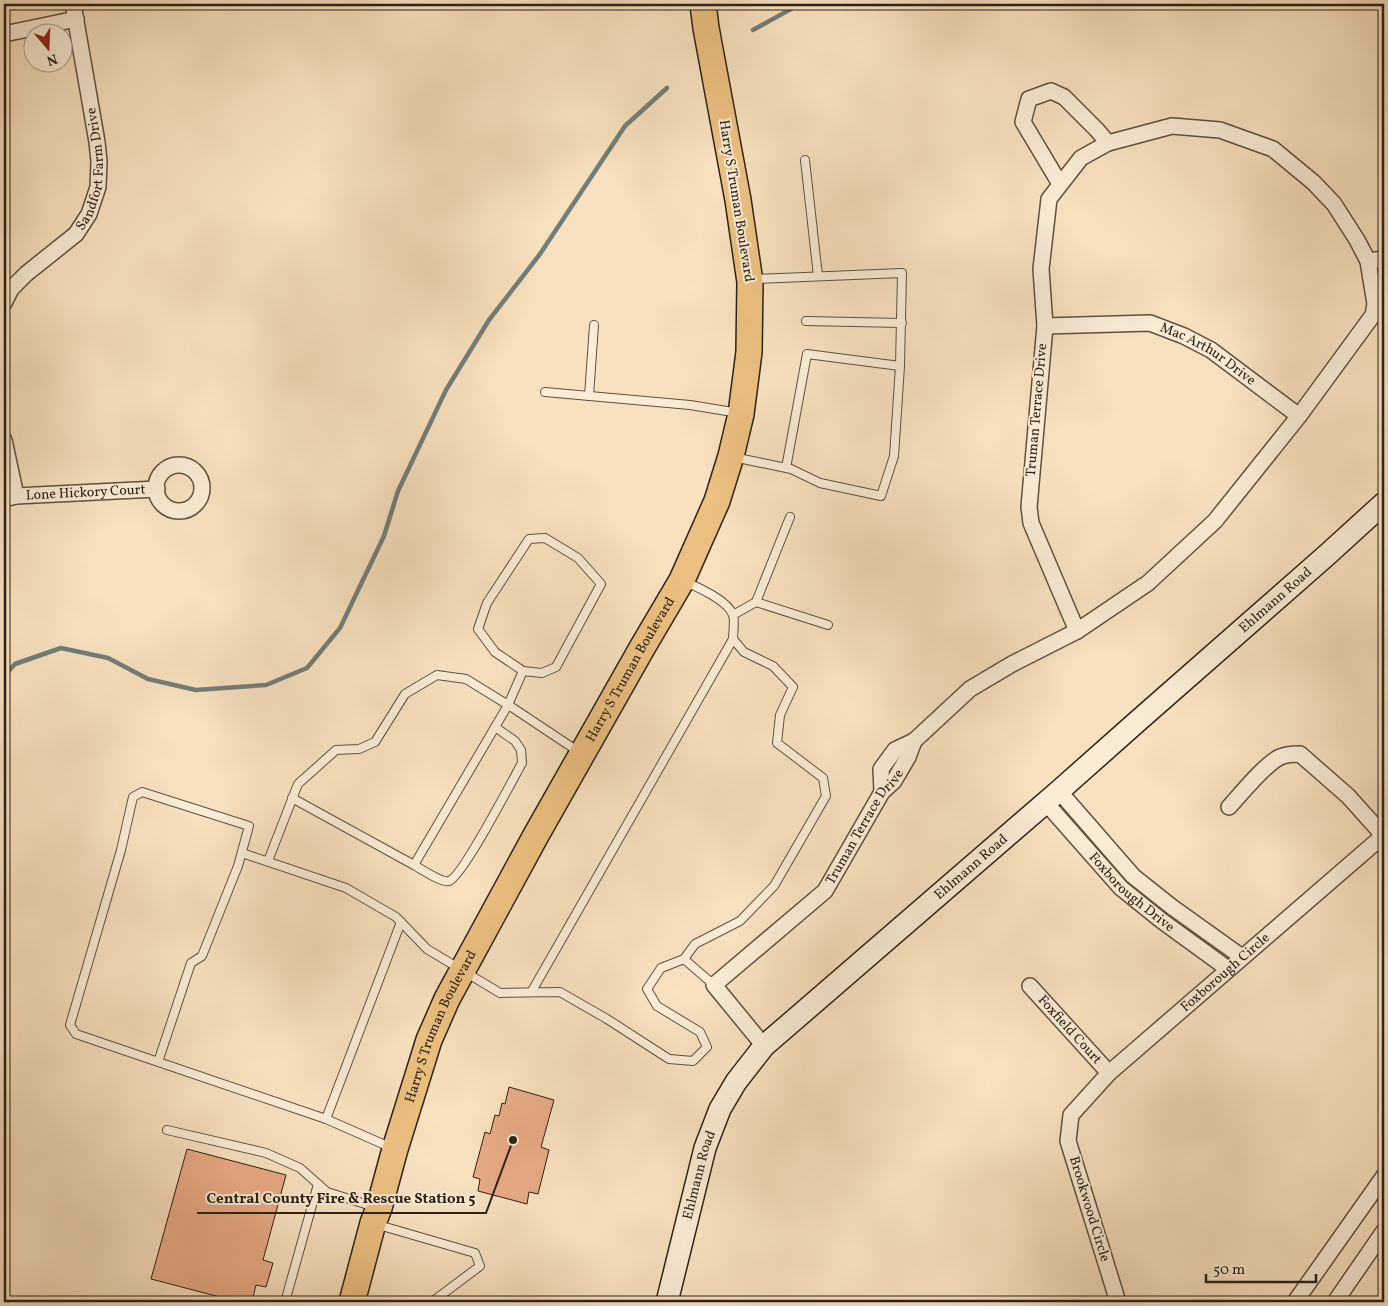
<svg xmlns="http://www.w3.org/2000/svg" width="1388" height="1306" font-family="Vollkorn,serif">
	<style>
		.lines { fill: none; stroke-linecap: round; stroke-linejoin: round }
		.stream { stroke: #717e79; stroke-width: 4.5 }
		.building { fill: #e8aa86; stroke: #2a2117 }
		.lane-casing { stroke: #5e5141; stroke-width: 10 }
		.street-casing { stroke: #5e5141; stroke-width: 18 }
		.secondary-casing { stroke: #2a2117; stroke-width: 24 }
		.primary-casing { stroke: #2a2117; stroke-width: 28 }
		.lane { stroke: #faecd5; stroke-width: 8 }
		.street { stroke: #faecd5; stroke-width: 15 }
		.secondary { stroke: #faecd5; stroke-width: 21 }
		.primary { stroke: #ecc080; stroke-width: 25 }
		.labels { text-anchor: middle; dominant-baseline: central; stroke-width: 4; stroke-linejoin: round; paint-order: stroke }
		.street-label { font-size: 14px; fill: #2a2117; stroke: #faecd5 }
		.leader { fill: none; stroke: #2a2117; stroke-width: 2 }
		.callout-dot { fill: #2a2117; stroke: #faecd5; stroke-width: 2 }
		.callout-label { font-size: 15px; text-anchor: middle; font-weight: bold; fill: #2a2117; stroke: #faecd5; stroke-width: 4; stroke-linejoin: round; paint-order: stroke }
	</style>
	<rect width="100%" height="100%" fill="#f8e1bf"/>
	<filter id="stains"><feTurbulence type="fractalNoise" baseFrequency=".004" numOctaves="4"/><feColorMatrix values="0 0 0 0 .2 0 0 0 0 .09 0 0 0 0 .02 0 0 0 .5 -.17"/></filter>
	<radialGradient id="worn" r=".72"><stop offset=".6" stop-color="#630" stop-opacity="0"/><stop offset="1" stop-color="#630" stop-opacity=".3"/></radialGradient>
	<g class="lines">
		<g class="stream">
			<polyline points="753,30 800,4"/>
			<polyline points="4,676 15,664 61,648 108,658 148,679 196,690 266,685 307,668 340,628 384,536 398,491 446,390 489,320 540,254 625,126 667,88"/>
		</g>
	</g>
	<g class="building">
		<polygon points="509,1087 554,1100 541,1147 549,1150 538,1194 529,1192 527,1204 478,1191 480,1179 473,1177 485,1132 490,1134 495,1115 499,1116 502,1103 505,1104"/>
		<polygon points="187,1149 286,1175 263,1260 273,1263 266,1287 256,1285 252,1302 239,1302 151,1279"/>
	</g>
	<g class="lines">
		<defs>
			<g id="lane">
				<polyline points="805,160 818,276"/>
				<polyline points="754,279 902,273 900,366"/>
				<polyline points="806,321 902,323"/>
				<polyline points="545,392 690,405 739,413"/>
				<polyline points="589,396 594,325"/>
				<path d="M733,457C752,461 772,465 791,469L820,483L881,496L894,456L900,366L807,354L786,468"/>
				<polyline points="756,602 828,625"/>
				<polyline points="733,615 756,602 790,517"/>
				<polyline points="292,798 414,865 508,705 523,671 542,673 556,667 601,584 578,558 545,538 529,539 487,603 478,629 495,652 523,671"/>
				<path d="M242,853L346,888L396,917L427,949L500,993L560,992L607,1019L669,1059L693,1061L707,1047L700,1032L657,1006L647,989L661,968L684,959L695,944L740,921L774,886L826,796L823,778L777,743L780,715L793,687L773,666L744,652L733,639C733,633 735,620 733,615C728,600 697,587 684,581"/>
				<polyline points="268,861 298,784 336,750 359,749 375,742 405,694 437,675 466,679 513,708 579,752"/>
				<path d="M414,865C421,869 442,883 449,881C462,877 512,781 522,763L521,750L515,741L495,727"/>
				<polyline points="684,959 714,985"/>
				<polyline points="532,991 733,639"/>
				<polyline points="158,1062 191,963 202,956 238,866 249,826 142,792 133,797 121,850 70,1025 76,1034 326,1119 392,1148"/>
				<polyline points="326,1119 401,922"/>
				<polyline points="167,1130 266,1153 300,1168 327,1192 375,1207"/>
				<polyline points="375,1224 475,1253 480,1266 432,1302"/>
				<polyline points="285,1302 318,1184"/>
			</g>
			<g id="street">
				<polyline points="4,34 76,19"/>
				<polygon points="1172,126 1220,130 1273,149 1313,182 1334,204 1357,240 1368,261 1375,304 1373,315 1299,416 1215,521 1148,583 1077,631 1031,523 1029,507 1045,326 1041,269 1049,199 1081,158 1108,143"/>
				<polyline points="1060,184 1023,122 1029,99 1051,91 1064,97 1097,130 1108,143"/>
				<polyline points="1368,261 1384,259"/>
				<path id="s1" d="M4,303L11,289L26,274L76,234L89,214L98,187L99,161L97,142L73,4"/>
				<path id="s2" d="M1045,326L1150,323L1184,336L1211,350L1299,416"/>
				<polyline points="4,440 16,496"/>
				<circle cx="179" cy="488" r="23"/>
				<path id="s3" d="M4,499L16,496L157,489"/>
				<polyline points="1059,791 1133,876 1172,907 1242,957"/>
				<polyline points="882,792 881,769 895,750 914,741"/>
				<path id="s4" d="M1046,803L1121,888L1162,921L1228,969"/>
				<path d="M1229,807C1241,794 1265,764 1280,757C1286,754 1293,754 1300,754L1348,796L1383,835"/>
				<path id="s5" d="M1030,986L1109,1073"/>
				<path id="s6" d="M764,1046L714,985L825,891L882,792L894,781L908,757L914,741L970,689L1012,664L1077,631"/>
				<path id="s7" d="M1118,1302L1068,1141L1071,1115L1109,1073L1384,835"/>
				<polyline points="1295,1302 1384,1176"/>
				<polyline points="1335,1302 1384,1231"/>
			</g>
			<g id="secondary">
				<path id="s8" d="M667,1302L705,1148L720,1109L736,1082L764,1046L1059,791L1139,720L1328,554L1384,503"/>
			</g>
			<g id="primary">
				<path id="s9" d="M352,1302L373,1223L379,1208L395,1149L429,1040L447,999L535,837L642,648L682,580L717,501L731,456L741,414L749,352L750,282L738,200L706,28L703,4"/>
			</g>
		</defs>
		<use href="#lane" class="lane-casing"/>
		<use href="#street" class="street-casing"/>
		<use href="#secondary" class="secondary-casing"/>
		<use href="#primary" class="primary-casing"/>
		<use href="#lane" class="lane"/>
		<use href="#street" class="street"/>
		<use href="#secondary" class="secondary"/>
		<use href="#primary" class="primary"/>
	</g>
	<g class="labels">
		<g class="street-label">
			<text stroke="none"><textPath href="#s1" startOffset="170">Sandfort Farm Drive</textPath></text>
			<text transform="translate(736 201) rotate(81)">Harry S Truman Boulevard</text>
			<text stroke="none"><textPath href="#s2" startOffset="171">Mac Arthur Drive</textPath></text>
			<text transform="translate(1037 410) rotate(-85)">Truman Terrace Drive</text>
			<text stroke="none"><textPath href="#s3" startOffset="82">Lone Hickory Court</textPath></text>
			<text stroke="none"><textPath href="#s8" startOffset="956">Ehlmann Road</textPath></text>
			<text stroke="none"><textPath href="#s9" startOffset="695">Harry S Truman Boulevard</textPath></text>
			<text stroke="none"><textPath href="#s6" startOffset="300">Truman Terrace Drive</textPath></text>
			<text stroke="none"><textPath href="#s8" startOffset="551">Ehlmann Road</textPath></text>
			<text stroke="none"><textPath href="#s4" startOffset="124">Foxborough Drive</textPath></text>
			<text stroke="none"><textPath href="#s7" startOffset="405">Foxborough Circle</textPath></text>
			<text stroke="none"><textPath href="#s9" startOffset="290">Harry S Truman Boulevard</textPath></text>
			<text stroke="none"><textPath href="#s5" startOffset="59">Foxfield Court</textPath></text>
			<text stroke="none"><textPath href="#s8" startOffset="131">Ehlmann Road</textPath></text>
			<text transform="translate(1089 1209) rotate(73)">Brookwood Circle</text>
		</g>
	</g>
	<path class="leader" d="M513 1140L486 1213H197"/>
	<circle class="callout-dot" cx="513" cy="1140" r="5"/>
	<g class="callout-label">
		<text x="341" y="1203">Central County Fire &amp; Rescue Station 5</text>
	</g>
	<rect width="1388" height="1306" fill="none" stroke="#f8e1bf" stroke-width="20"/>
	<rect x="5" y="5" width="1378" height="1296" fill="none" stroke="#2a2117" stroke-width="2.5"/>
	<rect x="10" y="10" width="1368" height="1286" fill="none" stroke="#2a2117"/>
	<g transform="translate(48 48) rotate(161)"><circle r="24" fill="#faecd5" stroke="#a79b89"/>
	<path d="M0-4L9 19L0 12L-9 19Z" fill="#8f2418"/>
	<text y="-8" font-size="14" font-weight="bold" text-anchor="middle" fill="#2a2117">N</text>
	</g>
	<path d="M1206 1274v8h110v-8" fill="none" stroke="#2a2117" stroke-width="2.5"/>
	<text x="1213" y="1274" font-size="15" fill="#2a2117" stroke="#faecd5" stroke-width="4" paint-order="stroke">50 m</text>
	<rect width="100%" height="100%" filter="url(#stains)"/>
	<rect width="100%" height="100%" fill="url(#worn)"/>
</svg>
